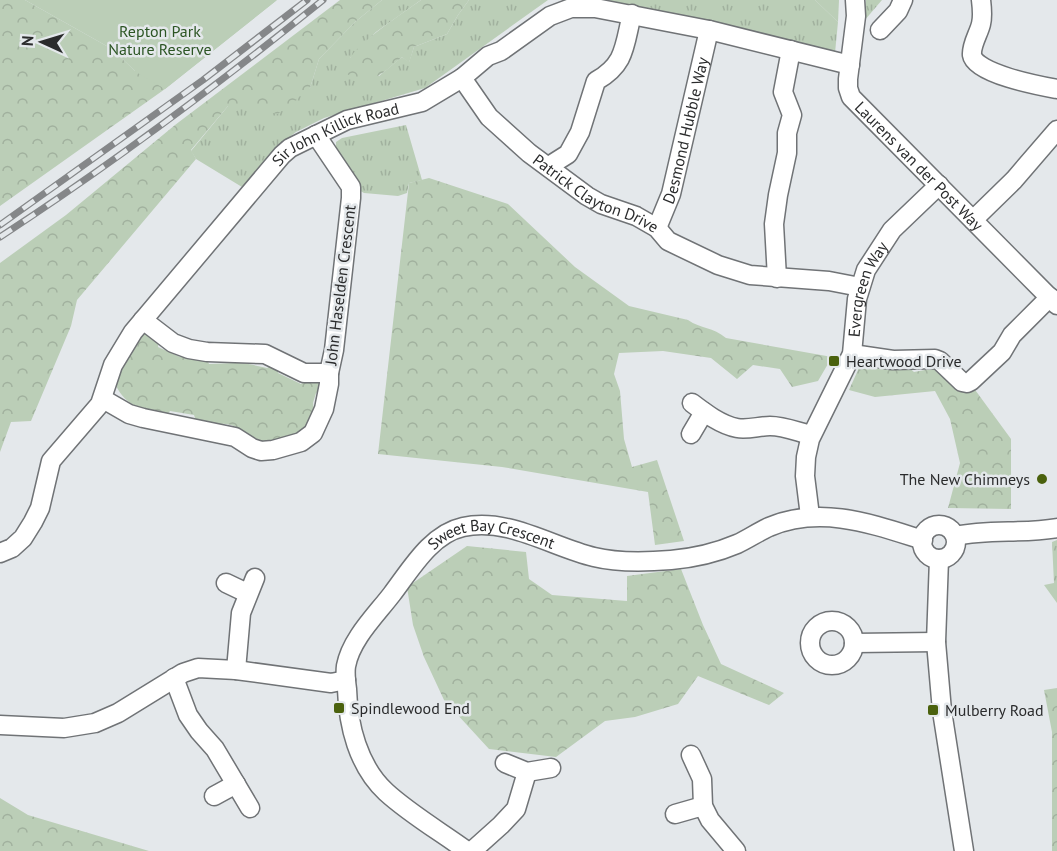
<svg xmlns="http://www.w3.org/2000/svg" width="1057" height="851" font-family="'PT Sans',sans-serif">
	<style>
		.grass { fill: url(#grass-tufts) }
		.forest { fill: url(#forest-crowns) }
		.green { fill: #bbceb7 }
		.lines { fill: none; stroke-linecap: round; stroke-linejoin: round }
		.minor-casing { stroke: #707376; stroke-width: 21 }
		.minor { stroke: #fff; stroke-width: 18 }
		.rail-casing { stroke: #858789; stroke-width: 7 }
		.rail { stroke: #e4e8eb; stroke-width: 4.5; stroke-dasharray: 14; stroke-linecap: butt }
		.poi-dot { fill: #4a610d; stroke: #e4e8eb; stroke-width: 2 }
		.labels { text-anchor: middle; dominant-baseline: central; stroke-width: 5; stroke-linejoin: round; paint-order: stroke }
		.park-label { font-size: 16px; fill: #2c5524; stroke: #e4e8eb }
		.street-label { font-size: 16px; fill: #2a2b2c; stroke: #e4e8eb }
		.poi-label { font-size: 16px; fill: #2a2b2c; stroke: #e4e8eb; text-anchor: start }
	</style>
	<defs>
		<pattern id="grass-tufts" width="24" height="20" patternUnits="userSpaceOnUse" patternTransform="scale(1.5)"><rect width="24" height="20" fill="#bbceb7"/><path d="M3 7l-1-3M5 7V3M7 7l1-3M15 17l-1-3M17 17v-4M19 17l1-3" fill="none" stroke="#a1b19e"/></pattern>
		<pattern id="forest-crowns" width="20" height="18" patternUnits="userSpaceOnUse" patternTransform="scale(1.5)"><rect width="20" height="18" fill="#bbceb7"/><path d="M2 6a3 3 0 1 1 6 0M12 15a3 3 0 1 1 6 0" fill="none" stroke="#a1b19e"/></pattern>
	</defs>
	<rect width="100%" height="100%" fill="#e4e8eb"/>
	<g class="grass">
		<polygon points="382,0 421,0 376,32 350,58 379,76 402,57 409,62 414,47 447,34 458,15 469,0 548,0 425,88 324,118 296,132 278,146 242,187 196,159 191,151 228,106 310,88 319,59 355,22"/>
		<polygon points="607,0 815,0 838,22 835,53"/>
		<polygon points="866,0 882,0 864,21"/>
		<polygon points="406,125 422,180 409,183 407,193 398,196 364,193 357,189 336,151 336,142 342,138"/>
		<polygon points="1057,540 1057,603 1044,585 1054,583 1052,542"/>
	</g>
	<g class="forest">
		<polygon points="0,0 25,0 112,49 135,71 277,0 165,89 0,206"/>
		<polygon points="340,0 382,0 355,22 319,59 310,88 278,114 228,106 191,150 196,159 77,300 71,326 31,421 11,422 0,452 0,263 66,215 175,125"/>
		<path d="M421,0H469L458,15L447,34L414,47L409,63L402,57C385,71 370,89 347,74C347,69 346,65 349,60C357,43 403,13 421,0Z"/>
		<path d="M429,178L508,204L575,267L629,306L688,320C701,329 713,327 726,338L832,357L818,381L792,387L780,369L753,365L737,379L711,358L663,351L619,353L614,374L620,391L624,439L632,467L657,460L684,541L655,545L648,492L502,467L378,454L409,183Z"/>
		<path d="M147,332L159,340L158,347L180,357L187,354L206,357L209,364L234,363L237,357H242L244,363L267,368L274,364L278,366V373L301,384L308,379L320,380L323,389L316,393L313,403L315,416L303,432L273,442L261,444C245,434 232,418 213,426L196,421L194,415L170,411L167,415C140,409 124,407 113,379L134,336Z"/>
		<polygon points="862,361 908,367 914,372 925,370 932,365 973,387 1011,439 1011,509 948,508 960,463 950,419 935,391 875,397 849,390"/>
		<polygon points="467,546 526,552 529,579 552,595 627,601 627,576 681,569 703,625 721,664 784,693 769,705 698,676 678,704 635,717 605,721 556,757 489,749 444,700 424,657 413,625 407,587"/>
		<polygon points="1057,688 1057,851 1052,851 1052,732 1044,690"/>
		<polygon points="0,798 28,815 149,851 0,851"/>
	</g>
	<g class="green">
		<polygon points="25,0 277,0 165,89 136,72 112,49"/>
		<polygon points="815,0 839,0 838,22"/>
	</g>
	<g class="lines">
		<defs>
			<g id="minor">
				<path id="s1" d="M855,0L856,16L848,79V88L851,97L1057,305"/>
				<path d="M981,0C982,8 983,16 981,24C979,33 971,45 972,55C975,74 1041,86 1057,89"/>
				<polyline points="880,30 898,11 903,0"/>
				<path id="s2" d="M462,78L489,117L529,153L587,196L601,204L636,216L657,228L668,241L718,265L750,275L829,281L860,287"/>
				<polyline points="316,135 351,187 351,198 334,350 329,373"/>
				<path d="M549,166L568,154L580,132L596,81C626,64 624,46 632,14"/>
				<polyline points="973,220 1014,180 1057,130"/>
				<path id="s3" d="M657,228L671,194L709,30"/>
				<polyline points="777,278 774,224 778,195 787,153 787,133 792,115 783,92 791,50"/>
				<polyline points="852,354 893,360 935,359 940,361 962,382 967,383 971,381 1002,352 1012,335 1050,297"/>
				<polyline points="103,399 129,414 143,418 235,437 252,448 261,451 273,450 301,442 313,433 324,409 329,384 329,373 304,373 265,354 207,352 189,349 173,343 143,320"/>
				<path d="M692,403C705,413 721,425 737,428C748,430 759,426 770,426C784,426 798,432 811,435"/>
				<polyline points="691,434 704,412"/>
				<path id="s4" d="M810,516L805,476L806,457L810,439L852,354L857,299L866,270L892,230L939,185"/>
				<circle cx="939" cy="542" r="17"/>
				<path d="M955,536C989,529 1023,534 1057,528"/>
				<path id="s5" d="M0,553L12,548L23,538L33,522L40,508L51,461L100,404L113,365L133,332L282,155L290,148L347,120L422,102L462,78L488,56L501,51L550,16L571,8H595L709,30L850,65"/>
				<polyline points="939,559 936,642 942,711 964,851"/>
				<polyline points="226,583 247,593"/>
				<circle cx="832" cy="643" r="22"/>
				<polyline points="854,643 936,642"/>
				<polyline points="236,670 241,613 255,578"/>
				<polyline points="174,678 188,715 199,731 215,749 250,808"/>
				<polyline points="0,725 64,728 95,723 118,713 183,673 198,668 236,670 331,683 346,680"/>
				<polyline points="691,755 702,779 703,806 710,820 736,851"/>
				<polyline points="505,763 527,772 551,768"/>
				<polyline points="214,796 236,784"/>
				<polyline points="675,814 703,806"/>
				<path id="s6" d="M467,851C441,832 410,814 386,792C358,766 348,725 347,689C346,682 345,673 346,666C351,639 376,615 392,594C411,569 431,534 463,527C508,517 552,547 594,557C618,563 646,562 671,560C693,558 716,553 737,544C748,539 758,532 769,527C821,505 872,524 923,540"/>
				<polyline points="472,851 501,825 516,809 527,772"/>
			</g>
		</defs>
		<use href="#minor" class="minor-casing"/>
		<use href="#minor" class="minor"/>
		<defs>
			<g id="rail">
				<polyline points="0,225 203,80 307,0"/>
				<path d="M0,237C112,164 219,84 323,0"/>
			</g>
		</defs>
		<use href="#rail" class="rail-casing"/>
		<use href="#rail" class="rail"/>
	</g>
	<g class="poi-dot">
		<rect x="828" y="355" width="12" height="12" rx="3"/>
		<circle cx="1042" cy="479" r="6"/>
		<rect x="333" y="702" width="12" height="12" rx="3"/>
		<rect x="927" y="704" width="12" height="12" rx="3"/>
	</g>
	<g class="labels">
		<g class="park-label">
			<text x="160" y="31">Repton Park<tspan x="160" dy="18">Nature Reserve</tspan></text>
		</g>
		<g class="street-label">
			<text stroke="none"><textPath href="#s3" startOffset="102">Desmond Hubble Way</textPath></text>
			<text stroke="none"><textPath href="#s5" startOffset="555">Sir John Killick Road</textPath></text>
			<text stroke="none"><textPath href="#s1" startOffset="195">Laurens van der Post Way</textPath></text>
			<text stroke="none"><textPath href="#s2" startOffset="180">Patrick Clayton Drive</textPath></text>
			<text transform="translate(340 285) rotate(-83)">John Haselden Crescent</text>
			<text stroke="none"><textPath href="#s4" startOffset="240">Evergreen Way</textPath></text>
			<text stroke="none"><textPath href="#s6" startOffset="450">Sweet Bay Crescent</textPath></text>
		</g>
		<g class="poi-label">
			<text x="846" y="361">Heartwood Drive</text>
			<text x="1030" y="479" text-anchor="end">The New Chimneys</text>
			<text x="351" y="708">Spindlewood End</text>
			<text x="945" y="710">Mulberry Road</text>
		</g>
	</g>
	<g transform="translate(42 42) rotate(274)" stroke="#e4e8eb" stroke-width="4.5" paint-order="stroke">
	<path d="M0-4.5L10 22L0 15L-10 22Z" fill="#2a2b2c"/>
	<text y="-9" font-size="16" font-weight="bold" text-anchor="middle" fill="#2a2b2c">N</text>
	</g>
</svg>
